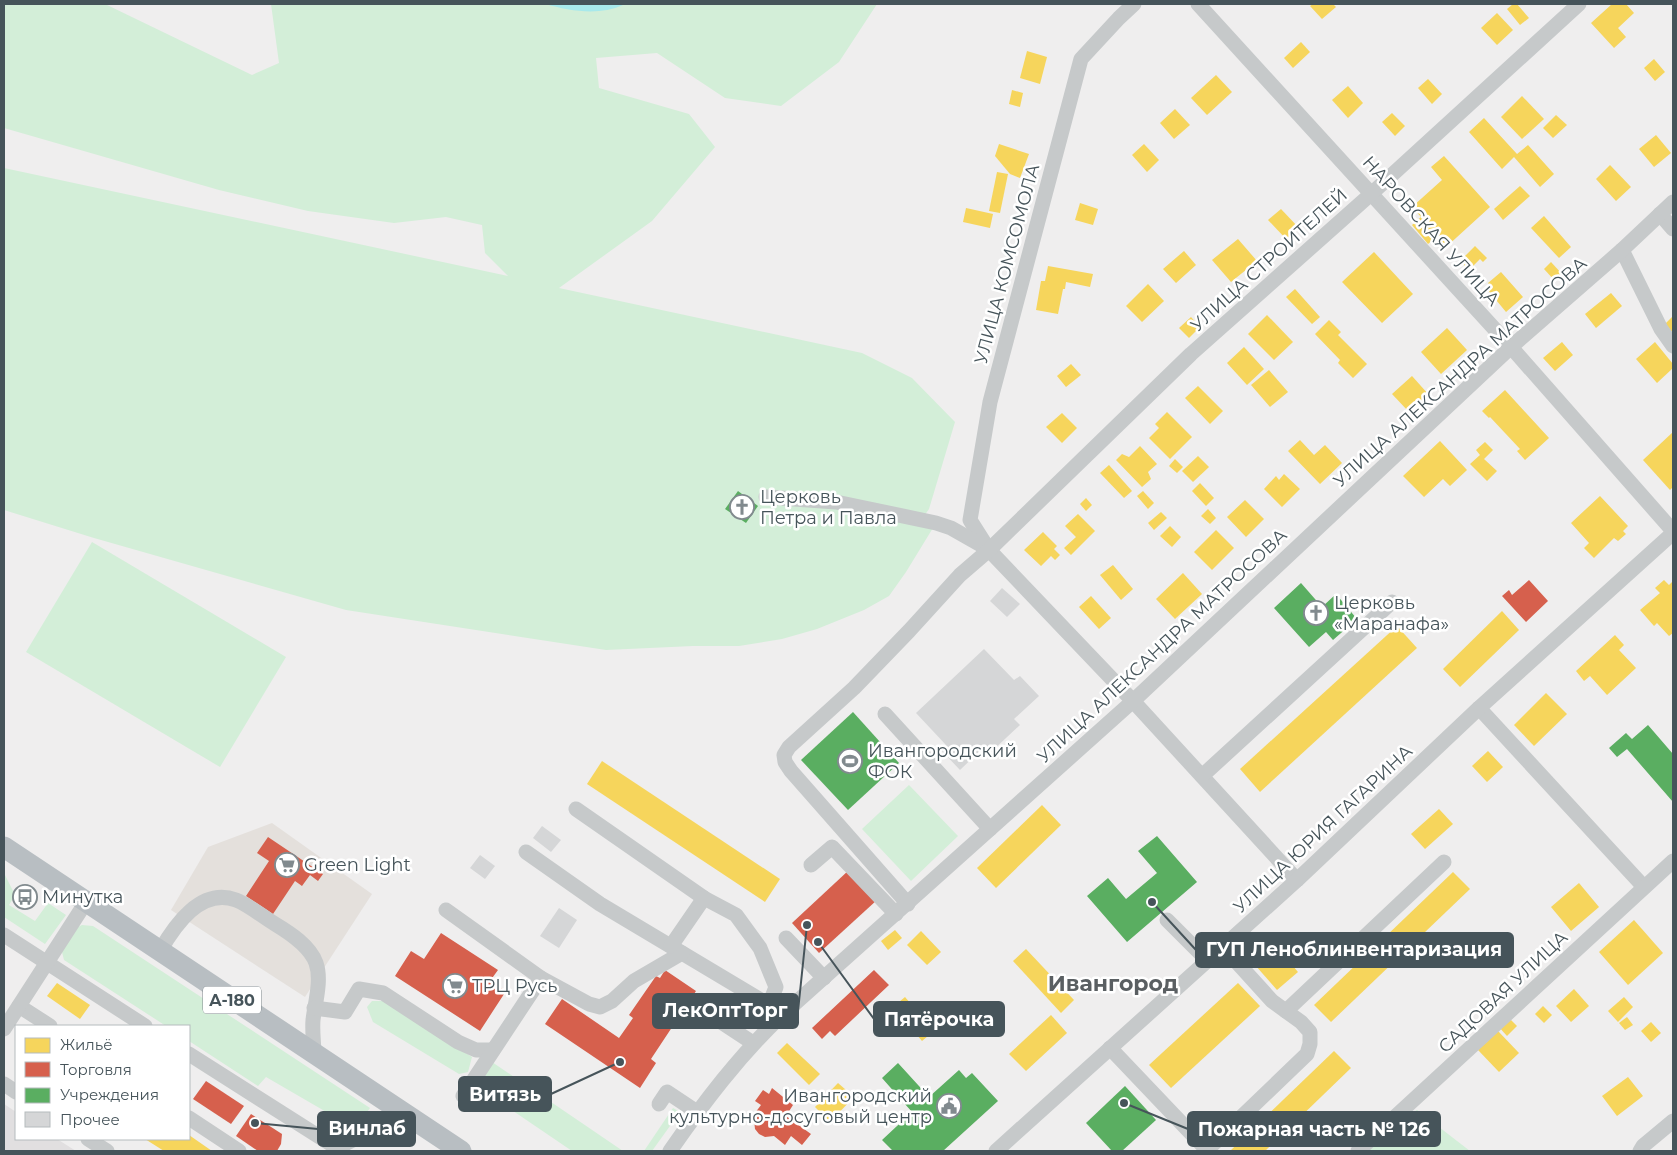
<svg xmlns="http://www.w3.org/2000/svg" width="1677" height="1155" font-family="Montserrat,sans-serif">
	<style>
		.commercial { fill: #e4e0dc }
		.education { fill: #e1dfe0 }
		.green { fill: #d3eed8 }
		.water { fill: #a8e9eb }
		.homes { fill: #f6d55c }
		.shops { fill: #d6604d }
		.public { fill: #5aae61 }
		.building { fill: #d5d6d7 }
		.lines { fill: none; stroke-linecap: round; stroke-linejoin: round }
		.minor { stroke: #c6c9ca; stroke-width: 15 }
		.highway { stroke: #b8bec2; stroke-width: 21 }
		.labels { text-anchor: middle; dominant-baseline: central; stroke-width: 5; stroke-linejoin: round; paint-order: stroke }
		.shield { fill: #fff; stroke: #7e878c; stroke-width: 1 }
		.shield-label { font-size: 16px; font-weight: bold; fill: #46545a }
		.street-label { font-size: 18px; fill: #46545a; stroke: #fff }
		.poi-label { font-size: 18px; fill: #46545a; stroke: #fff; text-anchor: start }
		.district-label { font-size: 22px; font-weight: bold; fill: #5a5f62; stroke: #fff }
		.leader { fill: none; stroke: #46545a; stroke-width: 2 }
		.callout-dot { fill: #46545a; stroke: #fff; stroke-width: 2 }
		.callout { fill: #46545a; stroke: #46545a; stroke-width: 2 }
		.callout-label { font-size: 19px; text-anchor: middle; font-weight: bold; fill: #fff }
	</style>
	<rect width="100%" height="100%" fill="#efeeee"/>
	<polygon class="commercial" points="272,823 372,894 305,997 171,910 208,847"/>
	<polygon class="education" points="4,1104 16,1112 16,1139 57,1139 76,1151 4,1151"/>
	<g class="green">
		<polygon points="4,4 105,4 252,75 279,63 271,4 877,4 839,62 781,106 725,98 657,53 596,58 599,88 689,114 715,147 652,221 559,288 862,353 912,378 955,422 929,509 922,519 936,523 906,572 889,596 864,610 817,629 782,639 739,646 693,646 606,650 346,610 94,538 4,510 4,168 508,276 485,253 482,225 446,217 394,223 308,211 219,190 4,128"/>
		<polygon points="92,542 286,657 220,767 26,652"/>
		<polygon points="909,785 958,836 911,881 862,829"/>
		<polygon points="4,873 15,895 9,905 35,921 48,903 66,915 45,944 4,917"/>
		<polygon points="82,925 93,926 370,1108 364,1116 347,1124 266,1077 258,1086 189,1041 189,1026 166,1026 64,960 61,948 72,930"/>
		<polygon points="372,1001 384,1001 472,1057 468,1072 459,1074 373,1022 367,1007"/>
		<polygon points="492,1062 623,1151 572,1151 475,1085"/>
		<polygon points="673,1108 680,1112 652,1151 644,1151"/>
		<polygon points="1417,1110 1470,1151 1367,1151"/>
	</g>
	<path class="water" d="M545,4H622L623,5C599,16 570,11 545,4Z"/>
	<g class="homes">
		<polygon points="1313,4 1333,4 1336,7 1322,19 1310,6"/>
		<polygon points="1513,4 1517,4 1529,18 1520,25 1507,9"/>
		<polygon points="1612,4 1626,4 1634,13 1618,28 1626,37 1614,48 1591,23"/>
		<polygon points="1497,13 1513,30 1497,45 1481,28"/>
		<polygon points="1301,42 1310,52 1293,68 1284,58"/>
		<polygon points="1027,51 1047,57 1040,84 1020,78"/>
		<polygon points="1654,59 1665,72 1655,81 1644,68"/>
		<polygon points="1216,75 1232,92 1207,115 1191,98"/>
		<polygon points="1428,79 1442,94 1432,104 1418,88"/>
		<polygon points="1348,86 1363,103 1348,118 1332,100"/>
		<polygon points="1012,90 1023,93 1020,107 1009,104"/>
		<polygon points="1522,96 1544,119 1522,139 1501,117"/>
		<polygon points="1175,109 1190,125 1174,139 1160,123"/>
		<polygon points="1392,113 1405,126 1395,136 1382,122"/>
		<polygon points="1556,115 1567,125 1553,138 1543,128"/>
		<polygon points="1484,118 1517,154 1528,145 1554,174 1540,187 1514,157 1502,169 1469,132"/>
		<polygon points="1656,135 1671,153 1654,167 1639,149"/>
		<polygon points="999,144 1029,154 1020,178 1010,174 995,156"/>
		<polygon points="1144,144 1159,160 1147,172 1132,155"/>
		<polygon points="1444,156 1490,207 1445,248 1435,238 1428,244 1412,225 1421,217 1412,207 1442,180 1431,167"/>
		<polygon points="1610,165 1631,187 1616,201 1596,179"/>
		<polygon points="997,172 1008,174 1000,213 989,211"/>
		<polygon points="1520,186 1530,196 1503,220 1494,209"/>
		<polygon points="1080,203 1098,209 1093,225 1075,220"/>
		<polygon points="966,208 993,214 990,228 963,222"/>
		<polygon points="1281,209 1299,228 1286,239 1268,220"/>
		<polygon points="1544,216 1571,247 1559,258 1531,228"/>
		<polygon points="1238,239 1257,261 1231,282 1212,260"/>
		<polygon points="1475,246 1487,258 1483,262 1480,259 1469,270 1460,261"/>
		<polygon points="1184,251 1196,265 1176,283 1163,269"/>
		<polygon points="1374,252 1413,294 1382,323 1342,282"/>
		<polygon points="1551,262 1562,274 1555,281 1544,269"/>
		<polygon points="1048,266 1093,274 1090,287 1066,282 1065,289 1063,289 1058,314 1036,310 1041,281 1045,281"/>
		<polygon points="1501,272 1523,297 1506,312 1487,289 1490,286 1488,283"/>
		<polygon points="1148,284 1164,301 1142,322 1126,306"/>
		<polygon points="1295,289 1320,317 1312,324 1286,297"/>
		<polygon points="1611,293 1622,306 1596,328 1585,314"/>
		<polygon points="1267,315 1293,342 1274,360 1248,334"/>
		<polygon points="1673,316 1673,333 1665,324"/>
		<polygon points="1191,317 1200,327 1189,338 1179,328"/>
		<polygon points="1329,320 1341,332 1338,335 1367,364 1353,378 1338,363 1340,360 1315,334"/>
		<polygon points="1447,328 1467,350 1441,374 1421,352"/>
		<polygon points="1562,342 1573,355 1555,371 1543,358"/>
		<polygon points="1655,342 1673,364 1673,368 1657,383 1636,359"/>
		<polygon points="1244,347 1264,369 1247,385 1227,363"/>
		<polygon points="1071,364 1081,375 1066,387 1057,376"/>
		<polygon points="1269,370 1288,392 1270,407 1251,385"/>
		<polygon points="1412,376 1429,395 1409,412 1392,394"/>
		<polygon points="1198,386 1223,411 1210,424 1185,398"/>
		<polygon points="1505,390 1549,438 1525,460 1517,451 1520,449 1490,417 1489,418 1482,411"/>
		<polygon points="1167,412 1192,437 1170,459 1149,438 1159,428 1155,424"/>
		<polygon points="1062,413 1077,428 1062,443 1046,427"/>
		<polygon points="1673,432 1673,487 1670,490 1643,460"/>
		<polygon points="1300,440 1314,455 1325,445 1342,463 1320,484 1288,451"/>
		<polygon points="1440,441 1467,470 1450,486 1443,479 1424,497 1403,476"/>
		<polygon points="1485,442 1493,450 1484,459 1497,471 1487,481 1470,464 1480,455 1476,450"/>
		<polygon points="1140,446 1157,464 1148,472 1151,479 1142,487 1116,460 1122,454 1129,457"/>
		<polygon points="1198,456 1209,467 1193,482 1182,471"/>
		<polygon points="1175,459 1183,467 1177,473 1169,466"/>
		<polygon points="1109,465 1132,491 1124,498 1100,473"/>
		<polygon points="1284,474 1300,489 1282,507 1264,489 1276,476 1279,480"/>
		<polygon points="1200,483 1214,498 1206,506 1192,491"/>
		<polygon points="1143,491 1154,503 1148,509 1137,496"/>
		<polygon points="1600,496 1628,526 1623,531 1626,534 1618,541 1614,538 1594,558 1584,548 1589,543 1571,523"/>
		<polygon points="1086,498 1092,505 1086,511 1080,504"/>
		<polygon points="1245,500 1264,519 1246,537 1227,517"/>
		<polygon points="1208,509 1216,518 1210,524 1201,516"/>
		<polygon points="1161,512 1167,518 1154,530 1148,523"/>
		<polygon points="1078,514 1095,531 1071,555 1064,548 1076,537 1065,526"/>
		<polygon points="1170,526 1181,537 1172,547 1160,536"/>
		<polygon points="1216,530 1234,548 1212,570 1194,552"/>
		<polygon points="1043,532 1057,546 1054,549 1060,555 1055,560 1051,556 1041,566 1024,550"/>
		<polygon points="1113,565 1133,589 1121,600 1100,575"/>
		<polygon points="1183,573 1202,594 1175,619 1156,599"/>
		<polygon points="1664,580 1669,585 1673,581 1673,633 1669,636 1657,623 1654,626 1640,610 1660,593 1655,588"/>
		<polygon points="1091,596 1111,618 1099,629 1079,607"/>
		<polygon points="1502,611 1519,630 1460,687 1443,669"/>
		<polygon points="1397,626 1417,648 1260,792 1240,769"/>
		<polygon points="1615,635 1624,645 1619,650 1636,668 1607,695 1590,676 1584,681 1576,671"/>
		<polygon points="1546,693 1567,714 1534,746 1514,725"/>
		<polygon points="1488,751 1503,767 1487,782 1472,766"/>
		<polygon points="602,761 780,879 765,902 587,784"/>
		<polygon points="1042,805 1061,825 996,888 977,868"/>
		<polygon points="1439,809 1453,824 1425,849 1411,834"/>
		<polygon points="1453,872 1470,889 1331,1022 1314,1005"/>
		<polygon points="1579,883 1599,907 1571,931 1551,907"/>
		<polygon points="1634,920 1663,953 1628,985 1599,952"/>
		<polygon points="895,930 902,938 888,950 881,941"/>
		<polygon points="921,931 941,952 927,965 907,945"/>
		<polygon points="1276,946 1298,972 1277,990 1255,965"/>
		<polygon points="1026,949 1074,1000 1061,1013 1013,961"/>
		<polygon points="57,983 90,1005 80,1019 47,996"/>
		<polygon points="1238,983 1260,1006 1171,1088 1149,1065"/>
		<polygon points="1574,989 1589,1006 1571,1022 1556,1006"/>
		<polygon points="905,997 934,1031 922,1041 893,1007"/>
		<polygon points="1624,997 1633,1007 1618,1022 1608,1011"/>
		<polygon points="1543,1006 1552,1015 1544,1023 1535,1014"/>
		<polygon points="1051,1015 1067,1033 1026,1071 1009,1054"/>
		<polygon points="1508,1017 1517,1026 1507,1036 1498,1026"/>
		<polygon points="1627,1017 1633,1025 1625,1030 1619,1023"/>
		<polygon points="1651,1022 1661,1033 1651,1042 1641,1031"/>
		<polygon points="1498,1031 1519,1053 1499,1072 1478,1050"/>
		<polygon points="787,1043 820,1074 809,1085 777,1053"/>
		<polygon points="1334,1051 1351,1068 1265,1151 1230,1151"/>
		<polygon points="1628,1077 1643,1096 1617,1116 1602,1096"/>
		<polygon points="838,1083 854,1097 830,1122 815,1107"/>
		<polygon points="189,1135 212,1151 164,1151 145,1139 189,1139"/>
	</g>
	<g class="shops">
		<polygon points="1529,580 1548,601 1526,622 1502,596 1509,590 1512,595"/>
		<polygon points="268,837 323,874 318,881 310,875 302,886 295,881 273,914 246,896 269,861 257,853"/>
		<polygon points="849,870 877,900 819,953 792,923"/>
		<polygon points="441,933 498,970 490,981 506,991 480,1031 395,976 411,951 424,959"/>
		<polygon points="665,970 696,991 651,1059 656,1063 640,1088 545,1024 562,999 619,1038 633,1018 629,1015 656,976 660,978"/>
		<polygon points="874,970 889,985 835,1036 830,1031 822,1039 812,1028"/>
		<polygon points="206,1081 244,1106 231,1124 193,1099"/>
		<polygon points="772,1088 793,1105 786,1116 811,1134 802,1145 791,1136 785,1145 774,1136 765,1137 759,1134 755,1129 754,1120 755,1113 761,1105 755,1101 763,1090 769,1094"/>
		<polygon points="251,1114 282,1134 281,1144 277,1151 258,1151 236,1136"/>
	</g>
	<g class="public">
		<polygon points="738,491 758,506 746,523 725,509"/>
		<polygon points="1301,583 1322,607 1336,594 1357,619 1333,640 1326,632 1309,647 1274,608"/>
		<polygon points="853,712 899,763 848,810 801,760"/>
		<polygon points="1648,725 1673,754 1673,802 1627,749 1617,757 1609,748 1626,733 1632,739"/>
		<polygon points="1157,836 1197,882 1127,942 1087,896 1108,878 1126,899 1157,873 1138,851"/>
		<polygon points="898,1063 929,1097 959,1070 966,1078 972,1073 998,1101 943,1151 893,1151 882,1140 912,1112 882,1078"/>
		<polygon points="1125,1086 1156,1120 1122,1151 1112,1151 1086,1123"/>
	</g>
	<g class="building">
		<polygon points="1002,588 1020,604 1007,617 990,601"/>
		<polygon points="984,649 1014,680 1020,676 1039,696 1014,719 1020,725 990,753 984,747 960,770 941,750 946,745 916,713"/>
		<polygon points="542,826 561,840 551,852 533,838"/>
		<polygon points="480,855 495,866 485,879 470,868"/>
		<polygon points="559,908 577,920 559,948 540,936"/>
	</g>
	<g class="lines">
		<g class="minor">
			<polyline points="1134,4 1119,18 1081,59 990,402 970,520 989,550 1133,701 1297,880"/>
			<polyline points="1198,4 1511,347 1673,531"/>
			<polyline points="1660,214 1673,229"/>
			<polyline points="1622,250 1661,329 1673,346"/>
			<polyline points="766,497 836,502 936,523 951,528 988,549"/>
			<polyline points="1479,708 1644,887"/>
			<polyline points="885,714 990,829"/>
			<polyline points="1202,776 1392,602"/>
			<polyline points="576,809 704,898 736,915 760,948 776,987 769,1005"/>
			<polyline points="526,852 600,904 769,1005 782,1015"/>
			<polyline points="811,865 832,847 896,914"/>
			<polyline points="908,904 791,771 785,762 784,755 789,747 854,688 909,631 960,575 989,550 1191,354 1371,194 1579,4"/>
			<polyline points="446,910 541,978 589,1004 600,1007 612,1001 634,981 682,953"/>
			<polyline points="1167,920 1208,961"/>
			<polyline points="4,935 145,1026"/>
			<polyline points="786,938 824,978"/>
			<polyline points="671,946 704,898"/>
			<path d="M160,951C175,925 201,887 236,900C249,905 263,917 275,924C290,933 310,946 316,963C322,980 315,1003 313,1020C312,1032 314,1044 314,1055"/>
			<polyline points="19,1006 50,1026"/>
			<polyline points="314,1008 345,1012 359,989 383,993 458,1042 476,1050 493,1050"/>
			<polyline points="1286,1011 1444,862"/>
			<polyline points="712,1016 753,1043"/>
			<polyline points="4,1029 86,902"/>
			<polyline points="1110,1048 1207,1150 1307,1054 1310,1044 1310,1032 1301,1022 1272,1001 1223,947"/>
			<polyline points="189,1054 337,1148 403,1114"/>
			<polyline points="4,1084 16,1092"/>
			<polyline points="463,1096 541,978"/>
			<polyline points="659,1104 667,1092 697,1112"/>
			<polyline points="189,1118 239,1151"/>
			<polyline points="88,1139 107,1151"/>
			<path d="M670,1151C704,1102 739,1056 782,1015L1133,701L1511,347L1622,250L1673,202"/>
			<polyline points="996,1151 1297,880 1479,708 1673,533"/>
			<polyline points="1358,1151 1673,861"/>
			<polyline points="1640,1151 1643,1146 1673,1121"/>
		</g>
		<polyline class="highway" points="4,847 461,1151"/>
	</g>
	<defs>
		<symbol id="church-ring" viewBox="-11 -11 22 22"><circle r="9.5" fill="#fff" stroke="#818a8e" stroke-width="1.5"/><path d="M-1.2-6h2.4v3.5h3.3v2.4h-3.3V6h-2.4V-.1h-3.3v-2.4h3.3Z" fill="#818a8e"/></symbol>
		<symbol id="stadium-ring" viewBox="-11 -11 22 22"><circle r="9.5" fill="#fff" stroke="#818a8e" stroke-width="1.5"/><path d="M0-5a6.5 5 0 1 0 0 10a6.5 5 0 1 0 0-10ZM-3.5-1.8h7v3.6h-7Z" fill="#818a8e"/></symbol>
		<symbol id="supermarket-ring" viewBox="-11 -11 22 22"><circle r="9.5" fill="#fff" stroke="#818a8e" stroke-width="1.5"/><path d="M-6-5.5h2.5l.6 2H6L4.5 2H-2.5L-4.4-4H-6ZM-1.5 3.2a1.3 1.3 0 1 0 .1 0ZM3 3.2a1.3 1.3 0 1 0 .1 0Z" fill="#818a8e"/></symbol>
		<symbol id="bus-ring" viewBox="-11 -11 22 22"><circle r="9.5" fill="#fff" stroke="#818a8e" stroke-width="1.5"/><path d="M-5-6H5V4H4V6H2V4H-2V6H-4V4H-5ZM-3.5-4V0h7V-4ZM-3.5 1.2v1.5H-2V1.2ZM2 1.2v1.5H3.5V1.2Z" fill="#818a8e"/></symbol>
		<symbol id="civic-ring" viewBox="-11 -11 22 22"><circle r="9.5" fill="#fff" stroke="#818a8e" stroke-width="1.5"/><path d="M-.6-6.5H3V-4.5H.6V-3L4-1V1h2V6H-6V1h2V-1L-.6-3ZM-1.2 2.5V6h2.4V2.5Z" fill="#818a8e"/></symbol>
	</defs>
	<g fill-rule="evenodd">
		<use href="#church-ring" x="728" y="493" width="28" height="28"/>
		<use href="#church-ring" x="1302" y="599" width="28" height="28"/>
		<use href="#stadium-ring" x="836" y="747" width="28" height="28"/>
		<use href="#supermarket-ring" x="273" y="851" width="28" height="28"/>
		<use href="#bus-ring" x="11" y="883" width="28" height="28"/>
		<use href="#supermarket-ring" x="441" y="972" width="28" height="28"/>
		<use href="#civic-ring" x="935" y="1092" width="28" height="28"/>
	</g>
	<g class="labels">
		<rect class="shield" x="203" y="986.5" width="58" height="27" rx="4"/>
		<g class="shield-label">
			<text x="232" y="1000">А-180</text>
		</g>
		<g class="street-label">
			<text transform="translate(1431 231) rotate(48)">НАРОВСКАЯ УЛИЦА</text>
			<text transform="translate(1269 260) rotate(-42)">УЛИЦА СТРОИТЕЛЕЙ</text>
			<text transform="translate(1007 264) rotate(-75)">УЛИЦА КОМСОМОЛА</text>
			<text transform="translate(1460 372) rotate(-42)">УЛИЦА АЛЕКСАНДРА МАТРОСОВА</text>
			<text transform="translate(1162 646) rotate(-43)">УЛИЦА АЛЕКСАНДРА МАТРОСОВА</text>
			<text transform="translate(1323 829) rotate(-43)">УЛИЦА ЮРИЯ ГАГАРИНА</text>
			<text transform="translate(1503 992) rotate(-43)">САДОВАЯ УЛИЦА</text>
		</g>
		<g class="poi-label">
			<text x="760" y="497">Церковь<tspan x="760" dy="21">Петра и Павла</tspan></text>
			<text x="1334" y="603">Церковь<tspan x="1334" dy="21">«Маранафа»</tspan></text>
			<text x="868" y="751">Ивангородский<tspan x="868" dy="21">ФОК</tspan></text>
			<text x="304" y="865">Green Light</text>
			<text x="42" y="897">Минутка</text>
			<text x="472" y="986">ТРЦ Русь</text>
			<text x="932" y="1096" text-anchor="end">Ивангородский<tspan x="932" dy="21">культурно-досуговый центр</tspan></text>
		</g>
		<g class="district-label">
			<text x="1113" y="983">Ивангород</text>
		</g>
	</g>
	<path class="leader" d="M1152 902L1196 950M807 925L798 1011M818 942L874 1019M620 1062L551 1094M255 1123L318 1129M1124 1103L1188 1129"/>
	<g class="callout-dot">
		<circle cx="1152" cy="902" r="5"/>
		<circle cx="807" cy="925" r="5"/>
		<circle cx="818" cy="942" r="5"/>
		<circle cx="620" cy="1062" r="5"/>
		<circle cx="255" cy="1123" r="5"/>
		<circle cx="1124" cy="1103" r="5"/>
	</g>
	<g class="callout">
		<rect x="1196" y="933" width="317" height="34" rx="5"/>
		<rect x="653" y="994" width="145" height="34" rx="5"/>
		<rect x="874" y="1002" width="130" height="34" rx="5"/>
		<rect x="459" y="1077" width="92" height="34" rx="5"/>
		<rect x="318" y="1112" width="97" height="34" rx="5"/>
		<rect x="1188" y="1112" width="252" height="34" rx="5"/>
	</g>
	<g class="callout-label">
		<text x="1354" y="956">ГУП Леноблинвентаризация</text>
		<text x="725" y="1017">ЛекОптТорг</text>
		<text x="939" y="1026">Пятёрочка</text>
		<text x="505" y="1101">Витязь</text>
		<text x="367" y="1135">Винлаб</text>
		<text x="1314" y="1136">Пожарная часть № 126</text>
	</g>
	<rect width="1677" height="1155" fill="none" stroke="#46545a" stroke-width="10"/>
	<rect x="15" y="1025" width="175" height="115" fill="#ffffff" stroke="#b5bbbd"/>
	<rect x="25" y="1038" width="25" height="15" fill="#f6d55c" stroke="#b5bbbd"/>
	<text x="60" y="1050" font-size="15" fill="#46545a">Жильё</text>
	<rect x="25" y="1062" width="25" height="15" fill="#d6604d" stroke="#b5bbbd"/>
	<text x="60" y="1075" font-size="15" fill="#46545a">Торговля</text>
	<rect x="25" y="1088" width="25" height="15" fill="#5aae61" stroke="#b5bbbd"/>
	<text x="60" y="1100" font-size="15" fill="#46545a">Учреждения</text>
	<rect x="25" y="1112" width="25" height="15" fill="#d5d6d7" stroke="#b5bbbd"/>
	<text x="60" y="1125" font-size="15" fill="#46545a">Прочее</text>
</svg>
